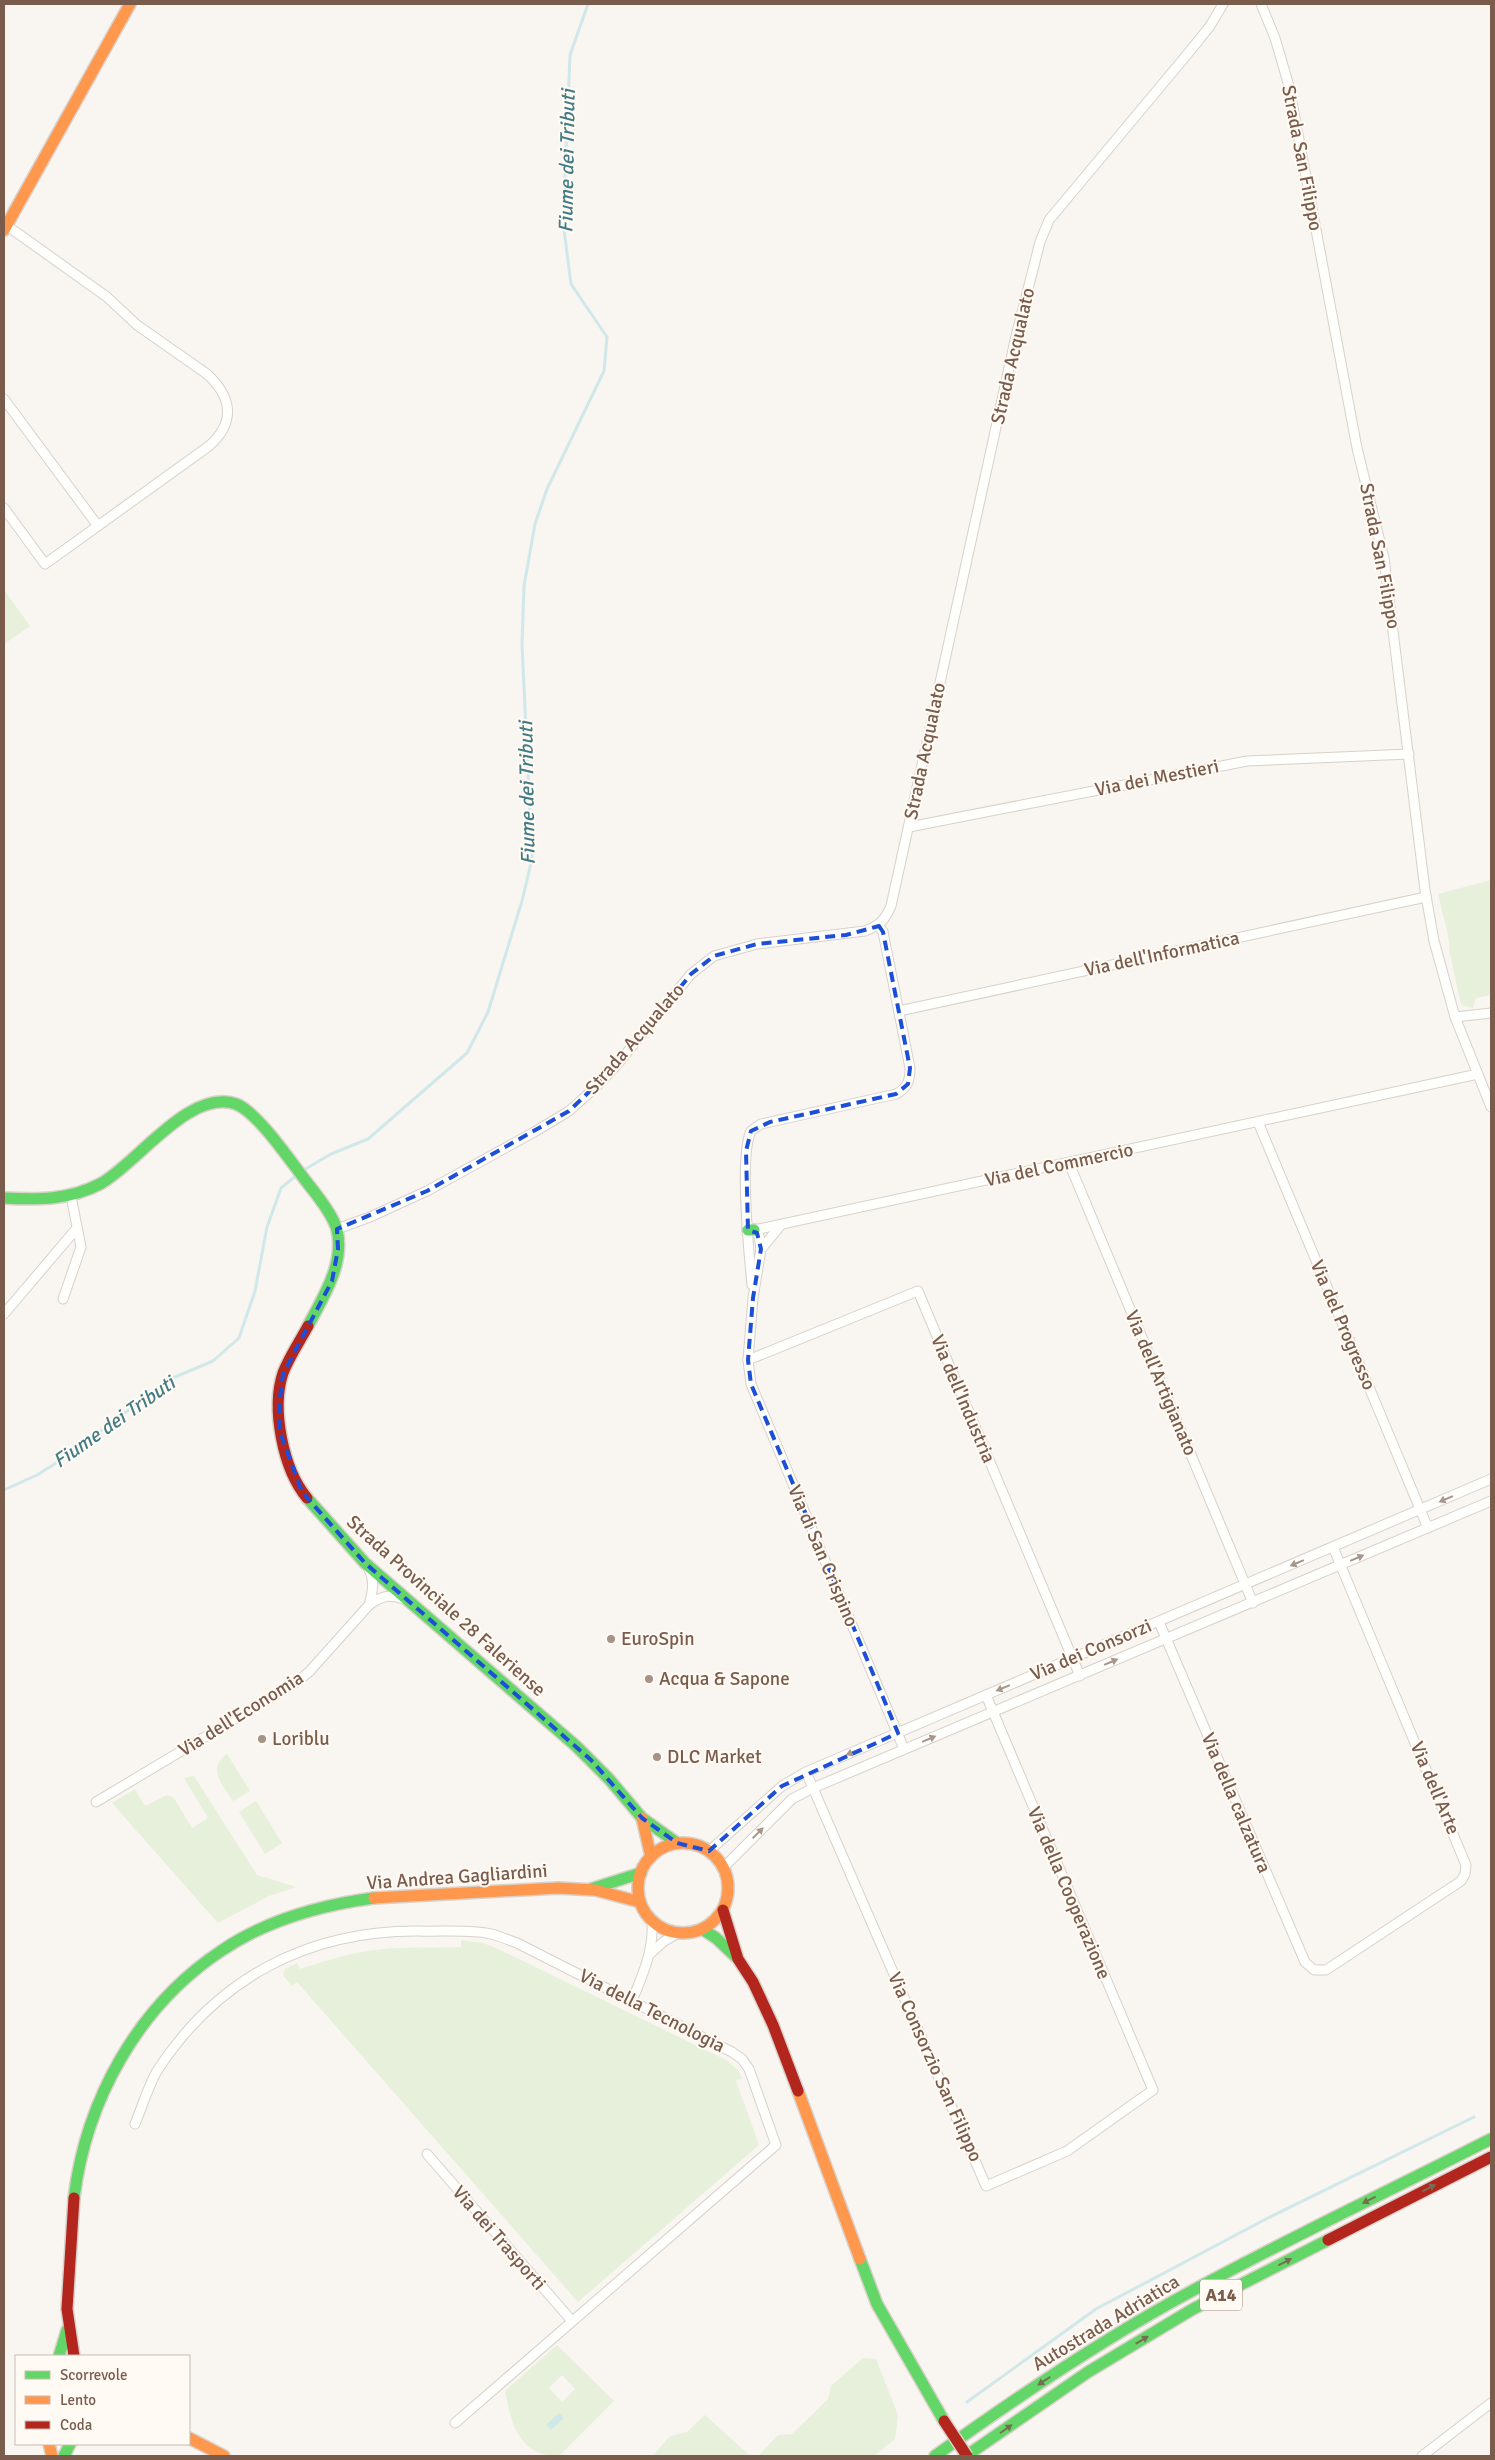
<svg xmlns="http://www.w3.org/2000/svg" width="1495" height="2460" font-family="Signika,sans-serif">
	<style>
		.green { fill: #e7f0db; fill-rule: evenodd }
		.water { fill: #d0e8ea }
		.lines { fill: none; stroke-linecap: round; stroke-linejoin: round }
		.stream { stroke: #d0e8ea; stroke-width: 3 }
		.street-casing { stroke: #d7d1cb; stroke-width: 11 }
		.fast-casing { stroke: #d9d2cb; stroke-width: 14 }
		.slow-casing { stroke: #d9d2cb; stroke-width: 14 }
		.jam-casing { stroke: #d9d2cb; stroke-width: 14 }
		.street { stroke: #fefefd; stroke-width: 9 }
		.fast { stroke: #63d668; stroke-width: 11 }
		.slow { stroke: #ff974d; stroke-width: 11 }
		.jam { stroke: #b3261e; stroke-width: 11 }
		.jam-bridge-casing { stroke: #d9d2cb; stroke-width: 14; stroke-linecap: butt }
		.jam-bridge { stroke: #b3261e; stroke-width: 11 }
		.oneway { fill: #a8958b }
		.oneway2 { fill: #776e51 }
		.marked { fill: none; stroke: #1d4ed8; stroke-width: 4; stroke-dasharray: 10 6; stroke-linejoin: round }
		.poi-dot { fill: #a69286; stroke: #fffaf3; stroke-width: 2 }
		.labels { text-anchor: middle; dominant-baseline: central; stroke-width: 4; stroke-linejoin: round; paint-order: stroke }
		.shield { fill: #fffaf3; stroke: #a28b7f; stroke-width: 1 }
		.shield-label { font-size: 18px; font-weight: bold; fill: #7a5c4d }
		.street-label { font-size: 19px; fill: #7a5c4d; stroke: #fffaf3 }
		.poi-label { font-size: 19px; fill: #7a5c4d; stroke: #fffaf3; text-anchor: start }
		.water-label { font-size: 20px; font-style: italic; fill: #437c86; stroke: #fffaf3 }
	</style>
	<rect width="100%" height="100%" fill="#f9f5f0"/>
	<g class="green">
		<polygon points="4,590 30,626 4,644"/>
		<path d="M1491,880V995L1476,998L1473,1008L1461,1005L1449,949C1452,943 1440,905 1438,894Z"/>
		<path d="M227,1754L250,1791L233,1801C223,1785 206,1769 227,1754Z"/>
		<polygon points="194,1776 257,1875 296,1887 269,1896 218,1923 112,1803 135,1789 145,1806 167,1795 174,1798 192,1828 208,1818 184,1778"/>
		<polygon points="256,1801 282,1843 265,1854 239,1812"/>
		<path d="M461,1940L483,1943L498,1949L726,2060L738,2070L742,2078L736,2081L759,2145L578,2302L297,1982L292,1986L283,1975L285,1969L297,1963L300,1969C319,1963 337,1957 356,1953C390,1946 426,1948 461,1947Z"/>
		<path d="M557,2345L614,2401L559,2456C519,2456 511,2423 505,2391ZM562,2375L575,2389L562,2402L549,2388Z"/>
		<polygon points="863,2358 876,2359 898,2415 895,2439 874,2456 758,2456 778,2435 792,2434 828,2399 831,2386"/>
		<polygon points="705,2415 750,2456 653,2456 670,2436 687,2432"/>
	</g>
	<polygon class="water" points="559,2413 564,2418 551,2430 546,2425"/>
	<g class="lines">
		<g class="stream">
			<polyline points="302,1171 331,1154 368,1139 467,1053 488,1012 522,901 532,859 522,644 524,586 535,524 547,489 604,371 607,337 571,284 563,222 570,55 588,4"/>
			<polyline points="4,1490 37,1475 72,1453 168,1380 213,1361 239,1338 255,1291 267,1227 281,1188 297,1175"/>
			<polyline points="967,2402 1096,2309 1268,2218 1474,2117"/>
		</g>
		<defs>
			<g id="street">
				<polyline points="1261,4 1275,38 1289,86 1357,448 1384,558 1425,890 1434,941 1455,1017 1491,1107"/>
				<polyline points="4,399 98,526"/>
				<path d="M4,508L45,564L209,446C236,422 232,397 207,374L137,325L107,297L6,225"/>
				<polyline points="909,827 1247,761 1409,754"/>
				<polyline points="899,1011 1426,897"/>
				<polyline points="1455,1017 1491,1013"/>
				<polyline points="1258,1122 1428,1528"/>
				<polyline points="1069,1163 1253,1603"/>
				<polyline points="781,1225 761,1249 753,1298 748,1360 751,1384 904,1749"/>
				<path d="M337,1229L370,1217L427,1191L536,1131L569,1111L597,1086L616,1066L691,974L714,956L757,944L865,931C880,925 885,920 891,906L1016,336L1040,242L1049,220L1190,51L1210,26L1223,4"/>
				<polyline points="761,1249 759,1236 754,1230 1478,1074"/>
				<path d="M752,1285C749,1254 739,1156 751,1131L761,1124L896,1094C908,1088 910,1080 910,1068L883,932L879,926"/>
				<polyline points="63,1299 81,1247 71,1196"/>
				<polyline points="4,1314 77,1228"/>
				<polyline points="748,1360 918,1291 1080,1676"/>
				<path d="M368,1567C375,1581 373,1591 369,1605"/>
				<polyline points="1159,1622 1305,1962 1314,1970 1326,1970 1461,1881 1465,1874 1466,1865 1333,1547"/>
				<polyline points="806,1772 986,2186 1067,2151 1153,2090 986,1695"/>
				<path d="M96,1802L295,1683L309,1672L369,1605C381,1596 389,1594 403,1599"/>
				<polyline points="709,1851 782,1786 806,1772 1491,1479"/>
				<polyline points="723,1868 792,1799 813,1788 1491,1501"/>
				<polyline points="651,1953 663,1942 678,1933"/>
				<path d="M632,2001C643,1974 654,1950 652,1921"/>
				<path d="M135,2124C142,2107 148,2087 157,2071C217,1978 309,1930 419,1931C442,1932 469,1929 491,1934C500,1936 508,1940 517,1943L732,2052L742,2059L749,2069L776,2145L455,2423"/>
				<polyline points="427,2154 572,2321"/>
				<polyline points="1422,2456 1491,2403"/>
			</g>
			<g id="fast">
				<path d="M4,1198C38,1200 69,1200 100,1184C137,1164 189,1088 236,1104C258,1112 293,1165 309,1185C317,1195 334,1217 337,1230C345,1264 323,1297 308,1326"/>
				<polyline points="748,1230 754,1230"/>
				<polyline points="307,1498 365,1563 576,1746 609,1779 642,1818 677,1843"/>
				<polyline points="591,1889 641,1873"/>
				<polyline points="702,1929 716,1938 736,1957"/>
				<path d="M74,2198C86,2100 138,2006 221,1951C265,1921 321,1905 374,1898"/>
				<polyline points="860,2259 877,2304 944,2421"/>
				<polyline points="59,2356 67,2330"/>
				<polyline points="64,2456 70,2444"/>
				<path d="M935,2456C1017,2397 1101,2340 1190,2292C1289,2238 1391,2190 1491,2139"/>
				<polyline points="966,2456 1088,2372 1193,2309 1328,2240"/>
			</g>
			<g id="slow">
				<polyline points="4,230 130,4"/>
				<polyline points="642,1818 651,1857"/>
				<circle cx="683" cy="1888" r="45"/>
				<polyline points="374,1898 558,1888 595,1890 640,1902"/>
				<polyline points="798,2091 860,2259"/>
				<polyline points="189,2438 224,2456"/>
				<polyline points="49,2444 52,2456"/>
			</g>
			<g id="jam">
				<path d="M307,1498C283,1469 271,1409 283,1373C289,1357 300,1341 308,1326"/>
				<polyline points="723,1910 738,1959 753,1982 773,2025 798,2091"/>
				<polyline points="1328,2240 1491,2157"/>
				<polyline points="74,2356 67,2309 74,2198"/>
			</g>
		</defs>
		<use href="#street" class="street-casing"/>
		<use href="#fast" class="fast-casing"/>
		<use href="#slow" class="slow-casing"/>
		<use href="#jam" class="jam-casing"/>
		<use href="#street" class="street"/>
		<use href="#fast" class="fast"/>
		<use href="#slow" class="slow"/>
		<use href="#jam" class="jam"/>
		<defs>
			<polyline id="jam-bridge" points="944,2421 967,2456"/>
		</defs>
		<use href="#jam-bridge" class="jam-bridge-casing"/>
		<use href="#jam-bridge" class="jam-bridge"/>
	</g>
	<defs><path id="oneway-solid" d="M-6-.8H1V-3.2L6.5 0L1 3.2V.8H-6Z" transform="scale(1.25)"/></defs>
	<g class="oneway">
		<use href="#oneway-solid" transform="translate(1446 1499) rotate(157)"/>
		<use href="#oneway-solid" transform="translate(1357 1558) rotate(-23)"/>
		<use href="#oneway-solid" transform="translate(1297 1563) rotate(157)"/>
		<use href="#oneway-solid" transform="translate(1111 1662) rotate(-23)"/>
		<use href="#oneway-solid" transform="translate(1003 1688) rotate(157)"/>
		<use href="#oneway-solid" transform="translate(929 1739) rotate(-23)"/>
		<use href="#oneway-solid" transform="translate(853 1752) rotate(157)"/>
		<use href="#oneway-solid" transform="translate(758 1833) rotate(-45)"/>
	</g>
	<g class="oneway2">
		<use href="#oneway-solid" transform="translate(1429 2188) rotate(-27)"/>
		<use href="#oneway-solid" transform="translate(1369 2200) rotate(153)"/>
		<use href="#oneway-solid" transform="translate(1285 2262) rotate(-27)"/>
		<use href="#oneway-solid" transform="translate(1142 2340) rotate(-31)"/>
		<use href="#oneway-solid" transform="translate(1044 2381) rotate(147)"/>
		<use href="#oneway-solid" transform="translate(1006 2429) rotate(-35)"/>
	</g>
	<path class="marked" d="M879,926L883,932L910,1068L908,1084L896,1094L770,1122L751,1131L746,1151L748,1230L757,1233L761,1249L753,1298L748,1360L751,1384L898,1733L782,1786L709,1851L677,1843L642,1818L591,1760L365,1563L302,1492L280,1432L279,1406L283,1374L332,1281L338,1249L337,1229L427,1191L569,1111L616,1066L691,974L714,956L757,944L846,935Z"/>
	<g class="poi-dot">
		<circle cx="611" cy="1639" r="5"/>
		<circle cx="649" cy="1679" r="5"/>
		<circle cx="262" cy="1739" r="5"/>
		<circle cx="657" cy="1757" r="5"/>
	</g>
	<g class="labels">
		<rect class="shield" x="1200" y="2279.5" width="42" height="31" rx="4"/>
		<g class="shield-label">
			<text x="1221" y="2295">A14</text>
		</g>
		<g class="street-label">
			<text transform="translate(1302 158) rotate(79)">Strada San Filippo</text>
			<text transform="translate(1013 356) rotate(-77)">Strada Acqualato</text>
			<text transform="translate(1380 556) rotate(79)">Strada San Filippo</text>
			<text transform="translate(925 751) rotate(-78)">Strada Acqualato</text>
			<text transform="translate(1157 778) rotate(-11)">Via dei Mestieri</text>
			<text transform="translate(1162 954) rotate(-12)">Via dell'Informatica</text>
			<text transform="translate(635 1039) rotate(-49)">Strada Acqualato</text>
			<text transform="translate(1059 1165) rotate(-12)">Via del Commercio</text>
			<text transform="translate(1343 1325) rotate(67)">Via del Progresso</text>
			<text transform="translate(1161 1383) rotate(67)">Via dell'Artigianato</text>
			<text transform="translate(963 1399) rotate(67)">Via dell'Industria</text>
			<text transform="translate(823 1556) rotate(67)">Via di San Crispino</text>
			<text transform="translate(446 1606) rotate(42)">Strada Provinciale 28 Faleriense</text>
			<text transform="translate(1091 1650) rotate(-23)">Via dei Consorzi</text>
			<text transform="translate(241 1714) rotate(-32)">Via dell'Economia</text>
			<text transform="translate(1435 1788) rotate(67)">Via dell'Arte</text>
			<text transform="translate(1236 1803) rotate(67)">Via della calzatura</text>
			<text transform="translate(457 1877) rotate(-4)">Via Andrea Gagliardini</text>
			<text transform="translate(1069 1893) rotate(67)">Via della Cooperazione</text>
			<text transform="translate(652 2011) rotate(27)">Via della Tecnologia</text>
			<text transform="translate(935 2067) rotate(66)">Via Consorzio San Filippo</text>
			<text transform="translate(499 2238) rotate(49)">Via dei Trasporti</text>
			<text transform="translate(1106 2323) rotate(-31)">Autostrada Adriatica</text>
		</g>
		<g class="poi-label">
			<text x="621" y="1639">EuroSpin</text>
			<text x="659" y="1679">Acqua &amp; Sapone</text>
			<text x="272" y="1739">Loriblu</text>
			<text x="667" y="1757">DLC Market</text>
		</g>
		<g class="water-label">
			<text transform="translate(567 161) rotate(-89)">Fiume dei Tributi</text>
			<text transform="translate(527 793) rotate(-91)">Fiume dei Tributi</text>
			<text transform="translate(114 1422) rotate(-35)">Fiume dei Tributi</text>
		</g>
	</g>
	<rect width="1495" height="2460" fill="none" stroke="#7a5c4d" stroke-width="10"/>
	<rect x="15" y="2355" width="175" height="90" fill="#fffaf3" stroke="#cabbb1"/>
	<rect x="25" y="2371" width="25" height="8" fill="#63d668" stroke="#cabbb1"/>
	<text x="60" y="2380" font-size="15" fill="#7a5c4d">Scorrevole</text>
	<rect x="25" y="2396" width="25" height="8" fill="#ff974d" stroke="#cabbb1"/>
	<text x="60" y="2405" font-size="15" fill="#7a5c4d">Lento</text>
	<rect x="25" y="2421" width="25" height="8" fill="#b3261e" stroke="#cabbb1"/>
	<text x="60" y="2430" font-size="15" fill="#7a5c4d">Coda</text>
</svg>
